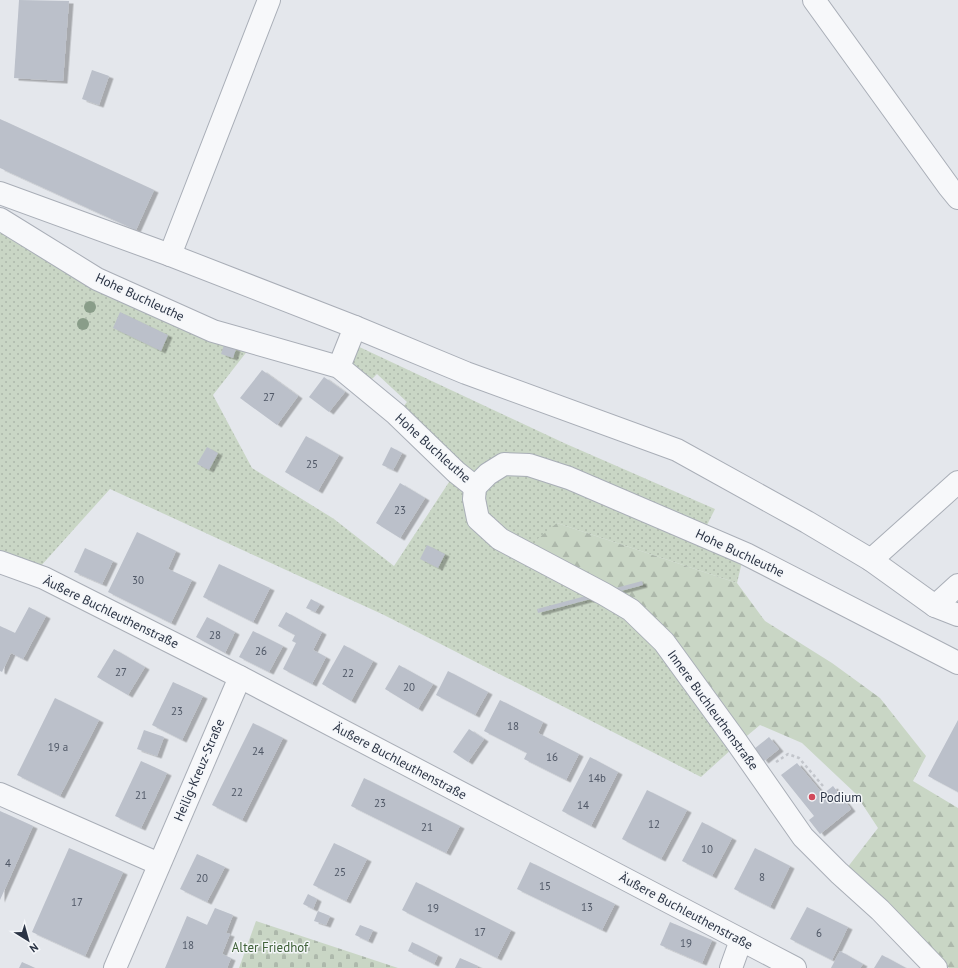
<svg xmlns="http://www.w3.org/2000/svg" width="958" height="968" font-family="'PT Sans',sans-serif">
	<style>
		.grass { fill: url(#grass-dots) }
		.forest { fill: url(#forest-firs) }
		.cemetery { fill: url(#cemetery-stones) }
		.building { fill: #bbc0ca; filter: url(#shadow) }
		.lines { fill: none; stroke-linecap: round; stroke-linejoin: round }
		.minor-casing { stroke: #a9aeb7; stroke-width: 24 }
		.path { stroke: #c2c5cb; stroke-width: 2.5; stroke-dasharray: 3 3; stroke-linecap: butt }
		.minor { stroke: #f7f8fa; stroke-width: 22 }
		.tree { fill: #899d89 }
		.poi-dot { fill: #d1495b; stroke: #f4f6f9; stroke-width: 1.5 }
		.labels { text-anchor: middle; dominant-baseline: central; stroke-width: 3; stroke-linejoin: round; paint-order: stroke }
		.number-label { font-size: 11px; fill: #4f5766 }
		.street-label { font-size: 13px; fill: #2b3445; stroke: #f4f6f9 }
		.poi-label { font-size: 13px; fill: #2b3445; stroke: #f4f6f9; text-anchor: start }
		.park-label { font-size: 13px; fill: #3f6138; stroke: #f4f6f9 }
	</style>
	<defs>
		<pattern id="grass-dots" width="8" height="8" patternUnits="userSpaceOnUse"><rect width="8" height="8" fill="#c9d6c5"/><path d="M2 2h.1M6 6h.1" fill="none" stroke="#adb8ab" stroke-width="1.8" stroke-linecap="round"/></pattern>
		<pattern id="forest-firs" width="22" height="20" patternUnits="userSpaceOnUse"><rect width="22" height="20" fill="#c9d6c5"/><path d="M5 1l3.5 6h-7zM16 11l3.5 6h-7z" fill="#adb8ab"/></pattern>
		<pattern id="cemetery-stones" width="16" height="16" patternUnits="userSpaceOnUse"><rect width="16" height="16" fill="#c9d6c5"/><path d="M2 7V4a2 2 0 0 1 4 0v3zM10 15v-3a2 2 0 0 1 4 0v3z" fill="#adb8ab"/></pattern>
		<filter id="shadow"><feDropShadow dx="4.5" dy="2.5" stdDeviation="0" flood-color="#0004"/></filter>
	</defs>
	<rect width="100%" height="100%" fill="#e4e7ec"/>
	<g class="grass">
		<polygon points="0,223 252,345 213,395 252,468 334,519 394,566 451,479 467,490 470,524 598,597 660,643 734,747 701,777 384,615 110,489 39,568 0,553"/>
		<polygon points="353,344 564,443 715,509 705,529 537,458 473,478 399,412 407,402 377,374 367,384 344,366"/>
		<polygon points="505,472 529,472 742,562 737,583 557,523 546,556 500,533 485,515 483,491"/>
	</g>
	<polygon class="forest" points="557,523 737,583 765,621 832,663 880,698 926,756 913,781 958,808 958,968 949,968 885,903 847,868 878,828 855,793 802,743 760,725 742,740 668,639 546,556 535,541"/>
	<polygon class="cemetery" points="256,921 398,968 239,968"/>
	<g class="building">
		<polygon points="19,0 69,1 63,81 14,78"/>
		<polygon points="92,70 109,76 99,105 82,99"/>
		<polygon points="0,119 154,190 136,230 0,168"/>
		<polygon points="120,312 168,335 161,351 113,328"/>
		<polygon points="224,345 236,349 233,358 221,354"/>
		<polygon points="262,370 298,396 277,425 240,398"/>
		<polygon points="324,377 345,392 329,412 309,397"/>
		<polygon points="306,436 339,455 318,491 285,472"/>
		<polygon points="207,447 218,453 209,470 197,464"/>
		<polygon points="391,447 402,453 393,470 382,465"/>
		<polygon points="400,483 425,498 400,538 376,523"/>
		<polygon points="137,532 176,551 168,569 192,580 171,623 108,592"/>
		<polygon points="427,545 445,554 438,568 420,559"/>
		<polygon points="85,548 113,561 102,584 74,572"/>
		<polygon points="219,564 270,588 253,622 203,597"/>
		<polygon points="642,581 643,585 538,613 537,609"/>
		<polygon points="311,599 320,604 315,612 306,608"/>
		<polygon points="29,607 46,616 23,659 11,653 2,672 0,671 0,626 15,633"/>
		<polygon points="286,612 322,632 313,650 326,657 312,684 283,669 296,643 292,641 295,635 278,626"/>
		<polygon points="207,617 235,632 225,653 196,637"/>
		<polygon points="253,631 283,646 269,672 239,657"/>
		<polygon points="344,645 373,661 351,701 322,684"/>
		<polygon points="114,649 145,667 128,695 97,677"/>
		<polygon points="399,665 433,684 418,709 385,689"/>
		<polygon points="448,671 488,692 475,715 436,695"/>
		<polygon points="173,682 203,696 182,740 152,725"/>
		<polygon points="55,698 99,720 60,796 17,775"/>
		<polygon points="500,700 543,722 538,733 579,754 566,780 524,759 527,753 484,731"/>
		<polygon points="958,720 958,792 928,776"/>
		<polygon points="253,723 283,738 242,820 212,805"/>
		<polygon points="469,729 484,739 468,762 453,752"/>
		<polygon points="144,730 164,737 157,756 137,749"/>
		<polygon points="769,737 779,749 764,761 754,749"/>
		<polygon points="590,757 618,772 591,826 562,811"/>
		<polygon points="141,761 167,773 141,828 115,816"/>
		<polygon points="797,763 823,794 833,786 851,809 820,834 809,820 814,816 781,775"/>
		<polygon points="364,778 460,826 446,853 351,806"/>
		<polygon points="647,790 687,810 661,859 622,839"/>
		<polygon points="0,811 33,826 0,900"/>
		<polygon points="702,822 732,838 712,876 682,861"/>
		<polygon points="334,843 367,859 346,901 313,885"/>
		<polygon points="69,848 123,872 85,956 32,932"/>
		<polygon points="755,848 790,866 770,907 734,889"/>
		<polygon points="197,854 225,867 207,902 180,889"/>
		<polygon points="530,862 615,904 602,930 517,889"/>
		<polygon points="416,882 511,930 497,958 402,910"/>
		<polygon points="308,894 317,899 313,909 303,904"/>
		<polygon points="807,907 848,927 832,960 790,939"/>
		<polygon points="215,908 233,915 226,933 230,934 222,954 231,958 227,968 165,968 187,916 207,925"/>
		<polygon points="318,911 330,916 326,925 314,921"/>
		<polygon points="670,922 712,940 702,963 660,945"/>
		<polygon points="360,925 373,930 368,941 355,935"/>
		<polygon points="412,942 438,955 434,964 408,951"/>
		<polygon points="840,951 863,964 860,968 831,968"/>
		<polygon points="882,955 906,968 874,968"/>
		<polygon points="460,958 478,966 477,968 455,968"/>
		<polygon points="22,962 35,968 19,968"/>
	</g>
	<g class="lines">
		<defs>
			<g id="minor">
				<polyline points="814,0 949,187 958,198"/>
				<polyline points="0,193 170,255 355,327 466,373 677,450 807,522 871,560 935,606 958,615"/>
				<polyline points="0,219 97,279 213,331 339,367 396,414 456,472 475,487"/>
				<polyline points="170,255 269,0"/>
				<polyline points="339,367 355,327"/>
				<polyline points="475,487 474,499 478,519 500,539 604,594 631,610 664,642 736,741 803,837 839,873 880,910 936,968"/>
				<polyline points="475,487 488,474 504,464 529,465 569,478 746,554 958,663"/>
				<polyline points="871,560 958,482"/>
				<polyline points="0,562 44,578 240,677 795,968"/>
				<polyline points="935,606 958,585"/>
				<polyline points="0,794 159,864"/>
				<polyline points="115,968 240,677"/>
				<polyline points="731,968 741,940"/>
			</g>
		</defs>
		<use href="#minor" class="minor-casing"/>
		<polyline class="path" points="776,762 788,754 799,758 823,786"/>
		<use href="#minor" class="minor"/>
	</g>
	<g class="tree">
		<circle cx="90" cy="307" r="6"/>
		<circle cx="83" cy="324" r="6"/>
	</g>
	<circle class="poi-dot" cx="812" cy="797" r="4"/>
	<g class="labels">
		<g class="number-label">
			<text x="269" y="397">27</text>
			<text x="312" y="464">25</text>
			<text x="400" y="510">23</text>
			<text x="138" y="580">30</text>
			<text x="215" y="635">28</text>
			<text x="261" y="651">26</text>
			<text x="121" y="672">27</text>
			<text x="348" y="673">22</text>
			<text x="409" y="687">20</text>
			<text x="177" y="711">23</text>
			<text x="513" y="726">18</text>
			<text x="58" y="747">19 a</text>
			<text x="258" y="751">24</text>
			<text x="552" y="757">16</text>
			<text x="597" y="778">14b</text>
			<text x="237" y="792">22</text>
			<text x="141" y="795">21</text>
			<text x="380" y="803">23</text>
			<text x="583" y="805">14</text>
			<text x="654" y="824">12</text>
			<text x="427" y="827">21</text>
			<text x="707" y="849">10</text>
			<text x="8" y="863">4</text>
			<text x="340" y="872">25</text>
			<text x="762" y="877">8</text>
			<text x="202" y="878">20</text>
			<text x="545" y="886">15</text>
			<text x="77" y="902">17</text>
			<text x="587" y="907">13</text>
			<text x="433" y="908">19</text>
			<text x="480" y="932">17</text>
			<text x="819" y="933">6</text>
			<text x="686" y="943">19</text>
			<text x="188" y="945">18</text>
		</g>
		<g class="street-label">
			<text transform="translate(140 297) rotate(25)">Hohe Buchleuthe</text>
			<text transform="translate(433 448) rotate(42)">Hohe Buchleuthe</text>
			<text transform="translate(740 553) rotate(25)">Hohe Buchleuthe</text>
			<text transform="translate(111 612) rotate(26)">Äußere Buchleuthenstraße</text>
			<text transform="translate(713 710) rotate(54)">Innere Buchleuthenstraße</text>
			<text transform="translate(400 761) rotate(28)">Äußere Buchleuthenstraße</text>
			<text transform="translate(199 770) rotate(-67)">Heilig-Kreuz-Straße</text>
			<text transform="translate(686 911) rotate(28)">Äußere Buchleuthenstraße</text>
		</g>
		<g class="poi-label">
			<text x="820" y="797">Podium</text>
		</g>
		<g class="park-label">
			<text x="270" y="947">Alter Friedhof</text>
		</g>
	</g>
	<g transform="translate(28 940) rotate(143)" stroke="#f4f6f9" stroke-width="3" paint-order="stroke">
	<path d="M0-3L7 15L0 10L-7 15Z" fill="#2b3445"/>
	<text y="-6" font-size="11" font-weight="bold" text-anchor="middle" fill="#2b3445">N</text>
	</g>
</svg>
